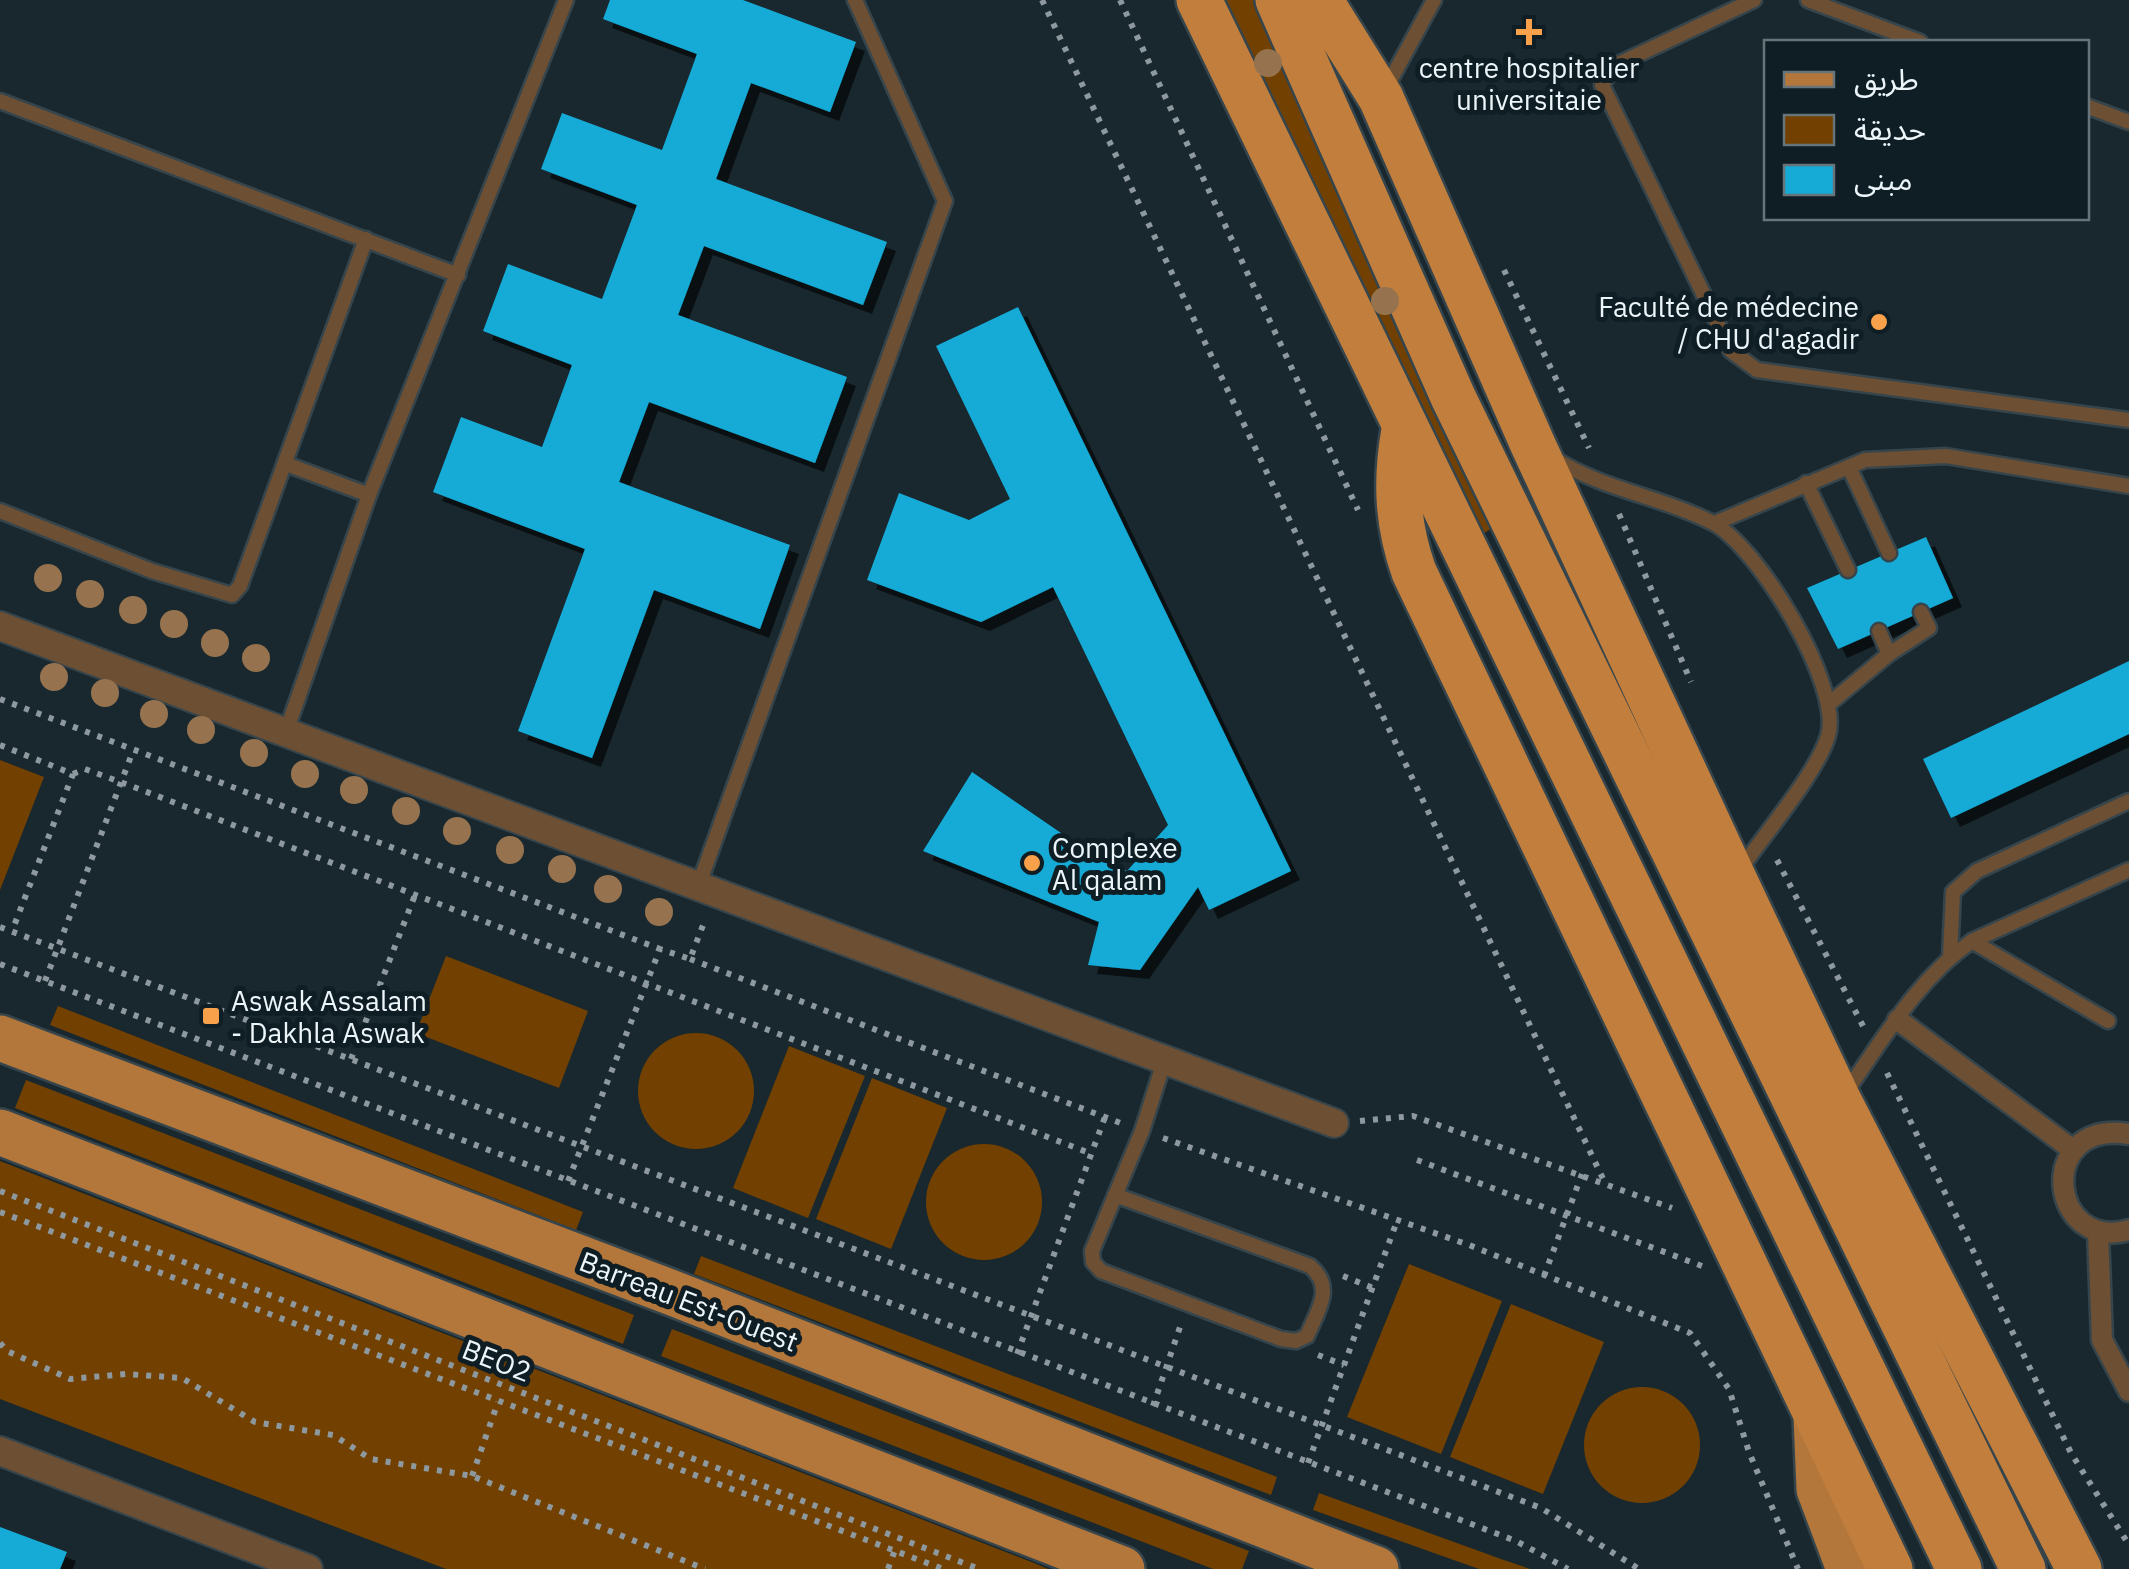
<svg xmlns="http://www.w3.org/2000/svg" width="2129" height="1569" font-family="'IBM Plex Sans','Noto Sans Arabic',sans-serif">
	<style>
		.green { fill: #724001 }
		.building { fill: #16abd6; filter: url(#shadow) }
		.lines { fill: none; stroke-linecap: round; stroke-linejoin: round }
		.service-casing { stroke: #36454b; stroke-width: 19 }
		.pedestrian-casing { stroke: #36454b; stroke-width: 25 }
		.minor-casing { stroke: #36454b; stroke-width: 32 }
		.primary-casing { stroke: #36454b; stroke-width: 50 }
		.trunk-casing { stroke: #36454b; stroke-width: 50 }
		.path { stroke: #8d999e; stroke-width: 6; stroke-dasharray: 5 8; stroke-linecap: butt }
		.service { stroke: #6d4f34; stroke-width: 14 }
		.pedestrian { stroke: #6d4f34; stroke-width: 20 }
		.minor { stroke: #6d4f34; stroke-width: 28 }
		.primary { stroke: #b4773b; stroke-width: 45 }
		.trunk { stroke: #c27e3c; stroke-width: 45 }
		.tree { fill: #96734e }
		.poi-dot { fill: #f8a14a; stroke: #0f1e24; stroke-width: 4 }
		.labels { text-anchor: middle; dominant-baseline: central; stroke-width: 10; stroke-linejoin: round; paint-order: stroke }
		.poi-label { font-size: 28px; fill: #ecf6fa; stroke: #0f1e24; text-anchor: start }
		.street-label { font-size: 28px; fill: #ecf6fa; stroke: #0f1e24 }
	</style>
	<defs>
		<filter id="shadow"><feDropShadow dx="9" dy="9" stdDeviation="0" flood-color="#0009"/></filter>
	</defs>
	<rect width="100%" height="100%" fill="#18282e"/>
	<g class="green">
		<polygon points="1220,0 1256,0 1393,285 1498,525 1484,533 1422,417"/>
		<polygon points="0,760 44,777 0,890"/>
		<polygon points="446,956 588,1011 559,1088 416,1033"/>
		<polygon points="58,1006 583,1212 576,1230 50,1025"/>
		<circle cx="696" cy="1091" r="58"/>
		<polygon points="789,1046 865,1076 808,1218 733,1188"/>
		<polygon points="872,1078 947,1108 891,1249 816,1219"/>
		<polygon points="26,1080 634,1315 623,1344 15,1108"/>
		<circle cx="984" cy="1202" r="58"/>
		<polygon points="0,1161 1034,1563 1048,1569 446,1569 0,1399"/>
		<polygon points="701,1256 1277,1477 1271,1495 694,1274"/>
		<polygon points="1409,1264 1502,1301 1441,1454 1347,1417"/>
		<polygon points="1511,1304 1604,1342 1543,1494 1450,1457"/>
		<polygon points="672,1329 1249,1551 1242,1569 1213,1569 661,1356"/>
		<circle cx="1642" cy="1445" r="58"/>
		<polygon points="1319,1493 1501,1559 1530,1569 1479,1569 1313,1510"/>
	</g>
	<g class="building">
		<polygon points="610,0 743,0 856,42 830,112 751,83 716,179 887,242 863,305 704,246 678,315 847,377 815,463 649,402 619,482 790,545 760,629 654,590 592,758 518,731 585,549 433,492 461,417 542,447 572,365 483,331 508,264 602,299 637,205 541,169 562,113 662,150 697,54 603,19"/>
		<polygon points="1018,307 1291,871 1209,910 1198,887 1140,970 1088,965 1099,922 923,851 972,772 1080,846 1127,871 1168,825 1053,587 981,622 867,580 899,493 969,520 1010,499 936,346"/>
		<polygon points="1926,537 1953,598 1838,649 1807,588"/>
		<polygon points="2129,661 2129,734 1951,818 1923,759"/>
		<polygon points="0,1527 67,1552 60,1569 0,1569"/>
	</g>
	<g class="lines">
		<defs>
			<g id="service">
				<polyline points="1754,0 1614,66 1602,85 1731,351 1757,370 2129,420"/>
				<polyline points="1808,0 1920,42"/>
				<polyline points="1384,92 1434,0"/>
				<polyline points="0,101 458,275"/>
				<polyline points="2086,106 2129,122"/>
				<path d="M1555,459C1606,491 1660,496 1711,522C1757,544 1843,686 1828,736C1817,773 1763,836 1740,870"/>
				<polyline points="286,464 369,495"/>
				<polyline points="1849,467 1889,553"/>
				<polyline points="1806,483 1848,570"/>
				<polyline points="0,511 152,571 232,595 240,586 366,239"/>
				<polyline points="1715,523 1865,460 1946,456 2129,486"/>
				<polyline points="1889,654 1929,628 1921,612"/>
				<polyline points="1830,703 1889,654 1879,631"/>
				<polyline points="286,732 369,495 566,0"/>
				<polyline points="698,887 945,201 855,0"/>
				<polyline points="1972,941 2108,1021"/>
				<polyline points="1950,956 1953,892 1977,871 2129,801"/>
				<path d="M1844,1095C1882,1041 1917,979 1972,941L2129,870"/>
				<path d="M1115,1195L1310,1266C1335,1287 1318,1310 1307,1336L1296,1341L1281,1339L1101,1271L1093,1262L1092,1251L1142,1131L1164,1062"/>
			</g>
			<g id="pedestrian">
				<polyline points="1898,1020 2073,1150"/>
				<path d="M2129,1134C2034,1119 2049,1253 2129,1230"/>
				<polyline points="2098,1231 2102,1340 2129,1391"/>
			</g>
			<g id="minor">
				<polyline points="0,626 1334,1123"/>
				<polyline points="0,1451 308,1569"/>
			</g>
			<g id="primary">
				<polyline points="0,1038 670,1292 1376,1569"/>
				<polyline points="0,1132 1122,1569"/>
				<polyline points="1816,1417 1819,1489 1849,1569"/>
			</g>
			<g id="trunk">
				<polyline points="1199,0 1959,1569"/>
				<polyline points="1278,0 1453,397 2023,1569"/>
				<polyline points="1320,0 1381,98 1533,445 1734,879 1839,1101 2079,1569"/>
				<path d="M1404,430C1395,481 1397,524 1414,572L1890,1569"/>
			</g>
		</defs>
		<use href="#service" class="service-casing"/>
		<use href="#pedestrian" class="pedestrian-casing"/>
		<use href="#minor" class="minor-casing"/>
		<use href="#primary" class="primary-casing"/>
		<use href="#trunk" class="trunk-casing"/>
		<g class="path">
			<polyline points="1042,0 1605,1183"/>
			<polyline points="1120,0 1358,510"/>
			<polyline points="1504,270 1589,448"/>
			<polyline points="1619,514 1691,682"/>
			<polyline points="0,699 660,949"/>
			<polyline points="0,745 73,774 12,931"/>
			<polyline points="73,774 85,769 139,789 1092,1154"/>
			<polyline points="1777,860 1863,1026"/>
			<polyline points="0,927 1541,1508 1639,1569"/>
			<polyline points="690,959 1123,1124"/>
			<polyline points="0,964 1516,1541 1568,1569"/>
			<polyline points="45,981 133,751"/>
			<polyline points="351,1059 415,895"/>
			<polyline points="1887,1073 2071,1453 2129,1545"/>
			<polyline points="1360,1121 1413,1116 1672,1208"/>
			<polyline points="1163,1138 1469,1245 1690,1333 1729,1389 1749,1452 1798,1569"/>
			<polyline points="1417,1160 1702,1266"/>
			<polyline points="568,1181 660,949 690,959 705,920"/>
			<polyline points="0,1191 979,1569"/>
			<polyline points="0,1212 943,1569"/>
			<polyline points="1343,1276 1373,1288"/>
			<polyline points="1544,1276 1582,1174"/>
			<polyline points="0,1343 7,1351 70,1379 126,1374 182,1378 255,1422 333,1435 371,1459 472,1476 705,1569"/>
			<polyline points="1017,1354 1105,1117"/>
			<polyline points="1318,1355 1344,1365"/>
			<polyline points="1153,1406 1180,1327"/>
			<polyline points="1308,1463 1397,1221"/>
			<polyline points="472,1476 498,1402"/>
			<polyline points="888,1569 895,1550"/>
		</g>
		<use href="#service" class="service"/>
		<use href="#pedestrian" class="pedestrian"/>
		<use href="#minor" class="minor"/>
		<use href="#primary" class="primary"/>
		<use href="#trunk" class="trunk"/>
	</g>
	<g class="tree">
		<circle cx="1268" cy="63" r="14"/>
		<circle cx="1385" cy="301" r="14"/>
		<circle cx="48" cy="578" r="14"/>
		<circle cx="90" cy="594" r="14"/>
		<circle cx="133" cy="610" r="14"/>
		<circle cx="174" cy="624" r="14"/>
		<circle cx="215" cy="643" r="14"/>
		<circle cx="256" cy="658" r="14"/>
		<circle cx="54" cy="677" r="14"/>
		<circle cx="105" cy="693" r="14"/>
		<circle cx="154" cy="714" r="14"/>
		<circle cx="201" cy="730" r="14"/>
		<circle cx="254" cy="753" r="14"/>
		<circle cx="305" cy="774" r="14"/>
		<circle cx="354" cy="790" r="14"/>
		<circle cx="406" cy="811" r="14"/>
		<circle cx="457" cy="831" r="14"/>
		<circle cx="510" cy="850" r="14"/>
		<circle cx="562" cy="869" r="14"/>
		<circle cx="608" cy="889" r="14"/>
		<circle cx="659" cy="912" r="14"/>
	</g>
	<g class="poi-dot">
		<path d="M1524 17h10v10h10v10h-10v10h-10v-10h-10v-10h10z"/>
		<circle cx="1879" cy="322" r="10"/>
		<circle cx="1032" cy="863" r="10"/>
		<rect x="201" y="1006" width="20" height="20" rx="5"/>
	</g>
	<g class="labels">
		<g class="poi-label">
			<text x="1529" y="67" text-anchor="middle">centre hospitalier<tspan x="1529" dy="32">universitaie</tspan></text>
			<text x="1859" y="306" text-anchor="end">Faculté de médecine<tspan x="1859" dy="32">/ CHU d'agadir</tspan></text>
			<text x="1052" y="847">Complexe<tspan x="1052" dy="32">Al qalam</tspan></text>
			<text x="231" y="1000">Aswak Assalam<tspan x="231" dy="32">- Dakhla Aswak</tspan></text>
		</g>
		<g class="street-label">
			<text transform="translate(689 1301) rotate(21)">Barreau Est-Ouest</text>
			<text transform="translate(497 1360) rotate(21)">BEO2</text>
		</g>
	</g>
	<rect x="1764" y="40" width="325" height="180" fill="#0f1e24" stroke="#67747a" stroke-width="2.5"/>
	<rect x="1784" y="72" width="50" height="15" fill="#b4773b" stroke="#67747a" stroke-width="2.5"/>
	<text x="1854" y="90" font-size="30" fill="#ecf6fa">طريق</text>
	<rect x="1784" y="115" width="50" height="30" fill="#724001" stroke="#67747a" stroke-width="2.5"/>
	<text x="1854" y="140" font-size="30" fill="#ecf6fa">حديقة</text>
	<rect x="1784" y="165" width="50" height="30" fill="#16abd6" stroke="#67747a" stroke-width="2.5"/>
	<text x="1854" y="190" font-size="30" fill="#ecf6fa">مبنى</text>
</svg>
